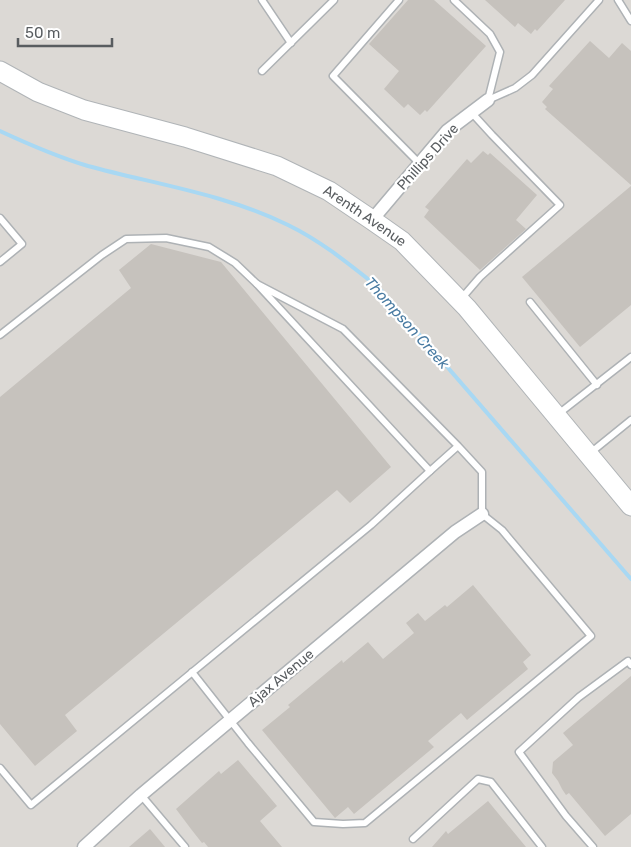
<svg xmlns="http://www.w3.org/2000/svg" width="631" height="847" font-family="Rubik,sans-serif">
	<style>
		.industrial { fill: #dcd9d5 }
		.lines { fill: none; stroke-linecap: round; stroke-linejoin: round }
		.stream { stroke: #a8d8f3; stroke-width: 4 }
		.building { fill: #c6c2bd }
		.lane-casing { stroke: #aeb2b5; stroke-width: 9 }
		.street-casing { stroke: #aeb2b5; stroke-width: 15 }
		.secondary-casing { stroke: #b0b4b7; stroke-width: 21 }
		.lane { stroke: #fff; stroke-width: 6 }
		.street { stroke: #fff; stroke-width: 12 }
		.secondary { stroke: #fff; stroke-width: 19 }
		.labels { text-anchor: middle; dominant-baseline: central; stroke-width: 4.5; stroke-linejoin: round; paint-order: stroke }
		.street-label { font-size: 14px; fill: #595d60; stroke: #fff }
		.water-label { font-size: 15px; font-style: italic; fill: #497ba2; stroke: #fff }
	</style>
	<rect width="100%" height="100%" fill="#eae7e1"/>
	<rect class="industrial" x="0" y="0" width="631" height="847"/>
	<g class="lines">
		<path class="stream" d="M0,131C28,144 58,157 88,166C154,184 225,194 288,225C321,241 349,264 378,287L631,579"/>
	</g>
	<g class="building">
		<polygon points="408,0 434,0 486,46 427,112 425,110 420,115 408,104 404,108 384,89 399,71 369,44"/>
		<polygon points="485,0 565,0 537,31 535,29 531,34 518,23 515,27"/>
		<polygon points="590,41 609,58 622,43 631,51 631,185 545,109 547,107 542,102 553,89 549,86"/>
		<polygon points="483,151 488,155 490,153 537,195 516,220 526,229 480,270 424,217 429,210 425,207 467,159 471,163"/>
		<polygon points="631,186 631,305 580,347 522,277"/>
		<polygon points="151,244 221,262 391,467 350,503 337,490 65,715 77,731 35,766 0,724 0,397 131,288 119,270"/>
		<polygon points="473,585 531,655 523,662 528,669 467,720 461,713 428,741 434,747 354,814 348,807 335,818 262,730 290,707 288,705 342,660 343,663 368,642 383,659 414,633 406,623 418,613 425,621 445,605 447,607"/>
		<polygon points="631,676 631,814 605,836 569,793 566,795 562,789 558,781 552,773 553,762 573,745 563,733"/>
		<polygon points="238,760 277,806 260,821 282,847 208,847 204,842 202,843 191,829 176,809 219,771 221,774"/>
		<polygon points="488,801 526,847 432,847 446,831 448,834"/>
		<polygon points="150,829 165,847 129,847"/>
	</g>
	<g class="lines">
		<defs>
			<g id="lane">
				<polyline points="262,0 291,43"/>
				<polyline points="399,0 333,76 420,164"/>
				<polyline points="454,0 490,34 500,52 488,100"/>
				<polyline points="618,0 631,21"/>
				<polyline points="262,71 334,0"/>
				<polyline points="488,100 515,88 532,75 599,0"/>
				<polyline points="0,218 22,244 0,262"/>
				<polyline points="461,299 480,277 560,205 492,135 471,112"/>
				<polyline points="530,302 597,385"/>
				<polyline points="0,335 102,255 126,239 166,238 209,247 235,263 257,284"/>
				<polyline points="557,415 631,357"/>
				<polyline points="589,454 631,420"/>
				<polyline points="192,672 248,743 314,822 343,824 365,823 591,636 502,530 482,514 482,472 458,446 343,329 257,284 430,471 458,446"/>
				<polyline points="0,768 31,805 371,525 430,471"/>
				<polyline points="141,795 185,847"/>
				<polyline points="413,839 478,779 491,782 542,847"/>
				<polyline points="593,847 566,816 519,752 579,697 628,661 631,665"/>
			</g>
			<g id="street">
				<polyline points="372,220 447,131 488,100"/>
				<polyline points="84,847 141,795 455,532 482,514"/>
			</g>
			<g id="secondary">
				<path id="s1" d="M0,71L38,92L84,110L185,137L277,166L329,191L372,220L402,241L467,308L631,506"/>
			</g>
		</defs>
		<use href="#lane" class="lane-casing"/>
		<use href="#street" class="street-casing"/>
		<use href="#secondary" class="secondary-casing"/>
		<use href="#lane" class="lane"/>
		<use href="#street" class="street"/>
		<use href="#secondary" class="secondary"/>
	</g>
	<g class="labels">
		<g class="street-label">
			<text transform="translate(428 157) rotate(-48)">Phillips Drive</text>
			<text stroke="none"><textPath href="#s1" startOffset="395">Arenth Avenue</textPath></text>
			<text transform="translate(281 678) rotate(-40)">Ajax Avenue</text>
		</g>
		<g class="water-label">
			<text transform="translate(407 323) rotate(48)">Thompson Creek</text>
		</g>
	</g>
	<path d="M18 38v8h94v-8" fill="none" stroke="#595d60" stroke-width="2.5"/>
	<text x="25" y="38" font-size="15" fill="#595d60" stroke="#ffffff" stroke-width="4" paint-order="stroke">50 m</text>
</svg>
